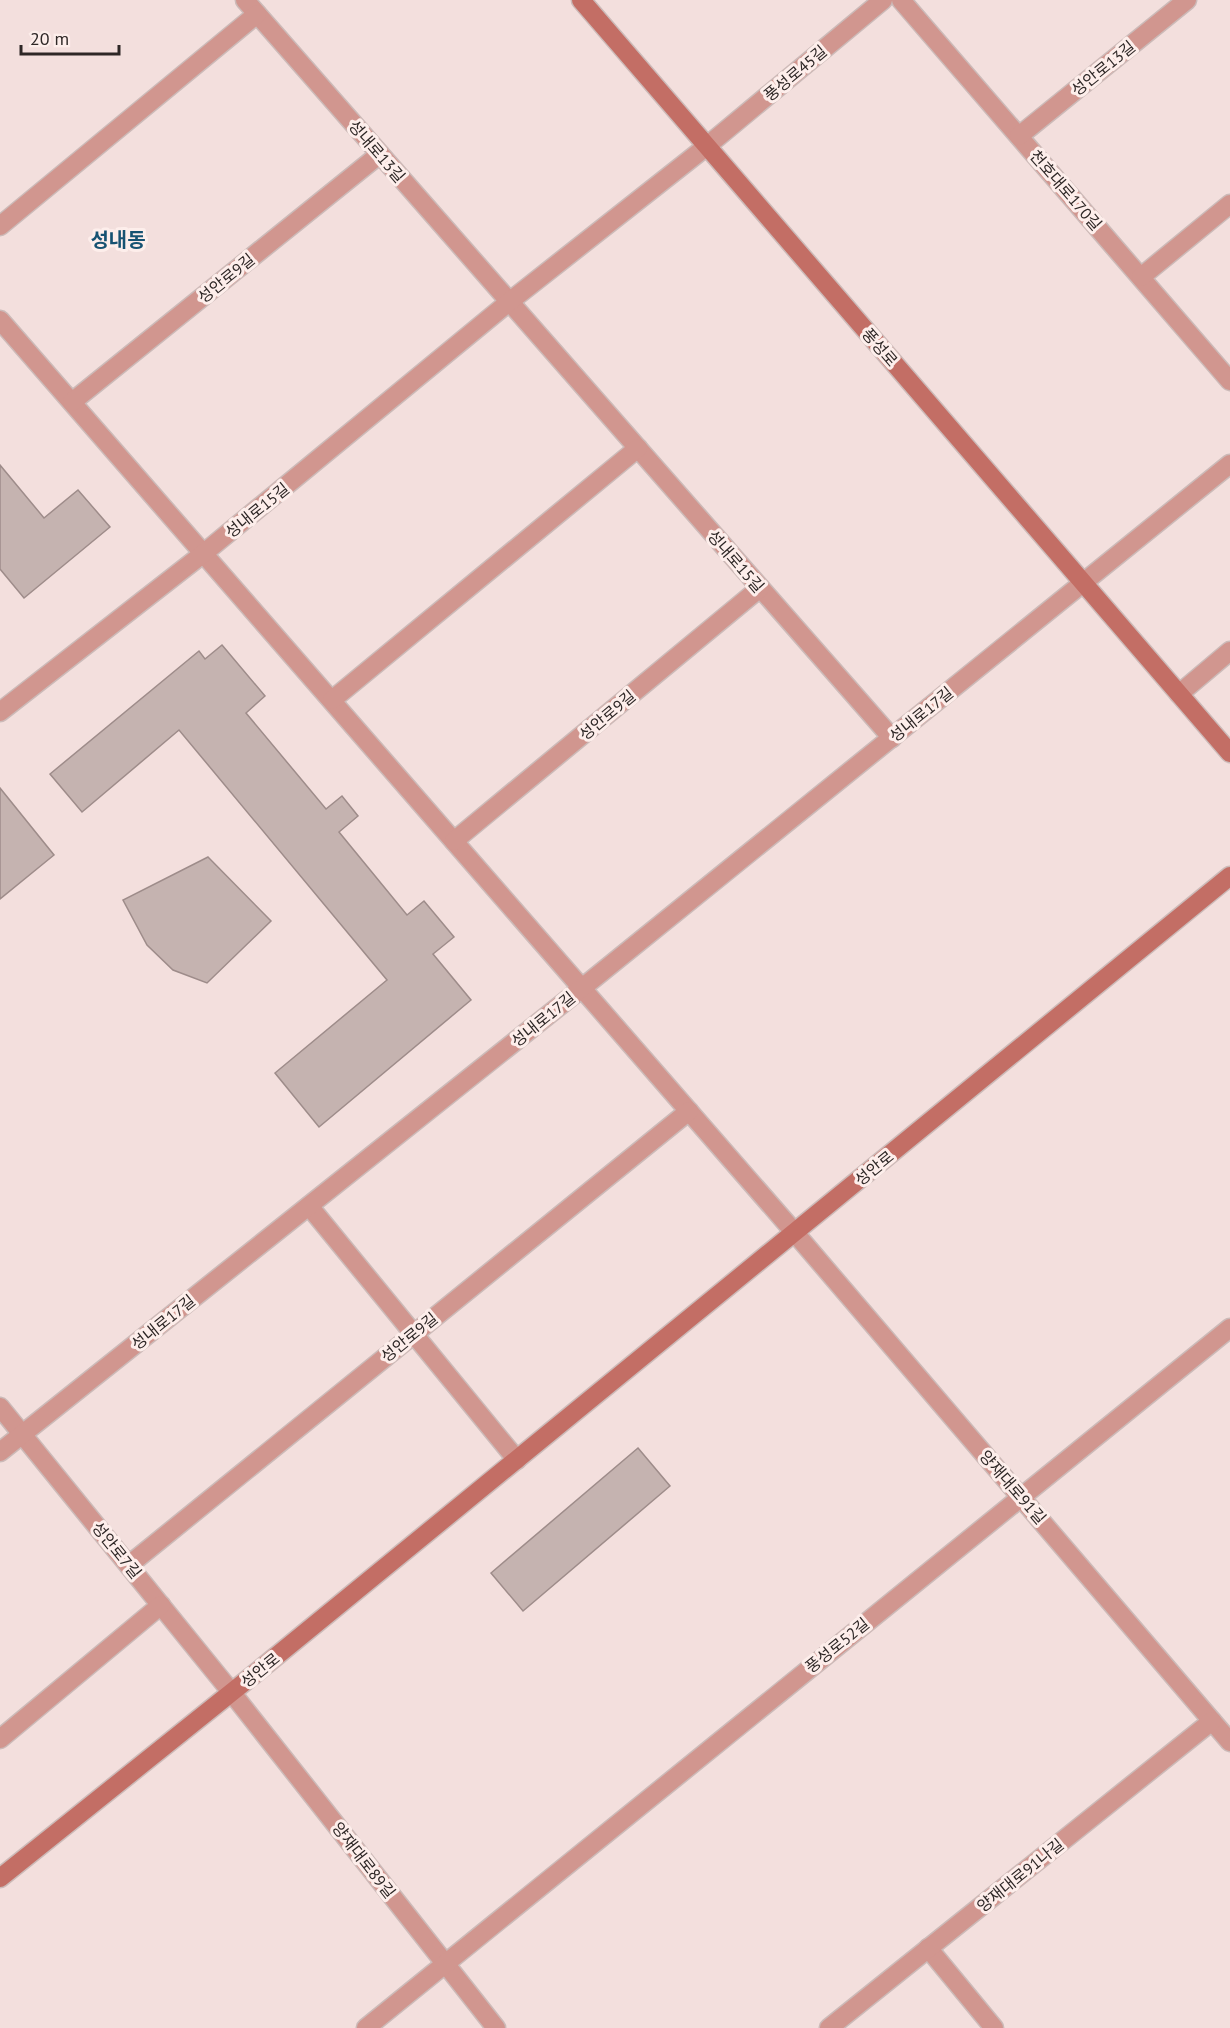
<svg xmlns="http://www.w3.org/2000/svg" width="1230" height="2028" font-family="'PT Sans','Noto Sans KR',sans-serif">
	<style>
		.building { fill: #c5b3b0; stroke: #9e8c8a; stroke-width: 1.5 }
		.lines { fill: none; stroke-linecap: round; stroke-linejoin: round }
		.street-casing { stroke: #ccbab8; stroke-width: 21 }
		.secondary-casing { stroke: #ccbab8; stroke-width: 21 }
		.street { stroke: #d1968f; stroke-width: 18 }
		.secondary { stroke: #c36e65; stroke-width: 18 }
		.labels { text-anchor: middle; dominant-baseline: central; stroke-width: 6; stroke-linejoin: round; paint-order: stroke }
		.street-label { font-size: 16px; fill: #2e2726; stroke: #fdeeeb }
		.quarter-label { font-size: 20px; font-weight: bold; fill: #165272; stroke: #fdeeeb }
	</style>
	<rect width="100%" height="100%" fill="#f3dfdd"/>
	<g class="building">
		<polygon points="0,465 44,518 78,490 110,527 24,598 0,569"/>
		<polygon points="222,645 265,696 246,713 326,809 342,796 358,816 339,832 407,915 424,901 454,937 433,954 471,1000 319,1127 275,1073 387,980 179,730 82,812 50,774 199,651 205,659"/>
		<polygon points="0,788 54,855 0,899"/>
		<polygon points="208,857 271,921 207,983 173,970 147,945 123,900"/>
		<polygon points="638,1448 670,1486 523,1611 491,1573"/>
	</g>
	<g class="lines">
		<defs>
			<g id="street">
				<polyline points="245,0 892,738"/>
				<polyline points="901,0 1230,381"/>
				<polyline points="1019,136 1187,0"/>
				<polyline points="0,226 257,14"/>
				<polyline points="1141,277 1230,204"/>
				<polyline points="0,320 795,1233 1230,1742"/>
				<polyline points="72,402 380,154"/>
				<polyline points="1179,694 1230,651"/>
				<polyline points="332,700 638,448"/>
				<polyline points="0,712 204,553 509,302 707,146 883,0"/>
				<polyline points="454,841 760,588"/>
				<polyline points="309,1206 517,1460"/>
				<polyline points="0,1407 232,1693 496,2028"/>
				<polyline points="0,1452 582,988 1230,464"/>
				<polyline points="129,1565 689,1111"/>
				<polyline points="0,1739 161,1605"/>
				<polyline points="928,1948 994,2028"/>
				<polyline points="366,2028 1230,1328"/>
				<polyline points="829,2028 1212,1721"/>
			</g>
			<g id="secondary">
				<polyline points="581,0 1230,753"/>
				<polyline points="0,1878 252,1676 1230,876"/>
			</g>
		</defs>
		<use href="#street" class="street-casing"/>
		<use href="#secondary" class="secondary-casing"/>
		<use href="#street" class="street"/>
		<use href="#secondary" class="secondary"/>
	</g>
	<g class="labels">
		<g class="street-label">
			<text transform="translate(1103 68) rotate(-39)">성안로13길</text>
			<text transform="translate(795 73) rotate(-40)">풍성로45길</text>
			<text transform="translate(377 151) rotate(49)">성내로13길</text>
			<text transform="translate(1066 190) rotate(49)">천호대로170길</text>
			<text transform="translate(226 278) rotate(-39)">성안로9길</text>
			<text transform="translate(880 347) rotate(49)">풍성로</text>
			<text transform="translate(257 510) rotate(-39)">성내로15길</text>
			<text transform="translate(736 561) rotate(49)">성내로15길</text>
			<text transform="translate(921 714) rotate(-39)">성내로17길</text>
			<text transform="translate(607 715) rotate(-40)">성안로9길</text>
			<text transform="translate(543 1019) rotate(-39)">성내로17길</text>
			<text transform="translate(874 1168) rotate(-39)">성안로</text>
			<text transform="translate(163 1322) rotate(-39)">성내로17길</text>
			<text transform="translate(409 1337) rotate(-39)">성안로9길</text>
			<text transform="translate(1013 1487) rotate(49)">양재대로91길</text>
			<text transform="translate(117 1550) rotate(51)">성안로7길</text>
			<text transform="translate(837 1645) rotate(-39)">풍성로52길</text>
			<text transform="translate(260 1670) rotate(-39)">성안로</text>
			<text transform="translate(364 1860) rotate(52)">양재대로89길</text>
			<text transform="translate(1020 1875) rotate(-39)">양재대로91나길</text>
		</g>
		<g class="quarter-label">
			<text x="118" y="240">성내동</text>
		</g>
	</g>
	<path d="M21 45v9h98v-9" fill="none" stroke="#2e2726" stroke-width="3"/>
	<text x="30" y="45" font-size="18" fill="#2e2726" stroke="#fdeeeb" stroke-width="4.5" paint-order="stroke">20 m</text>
</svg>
